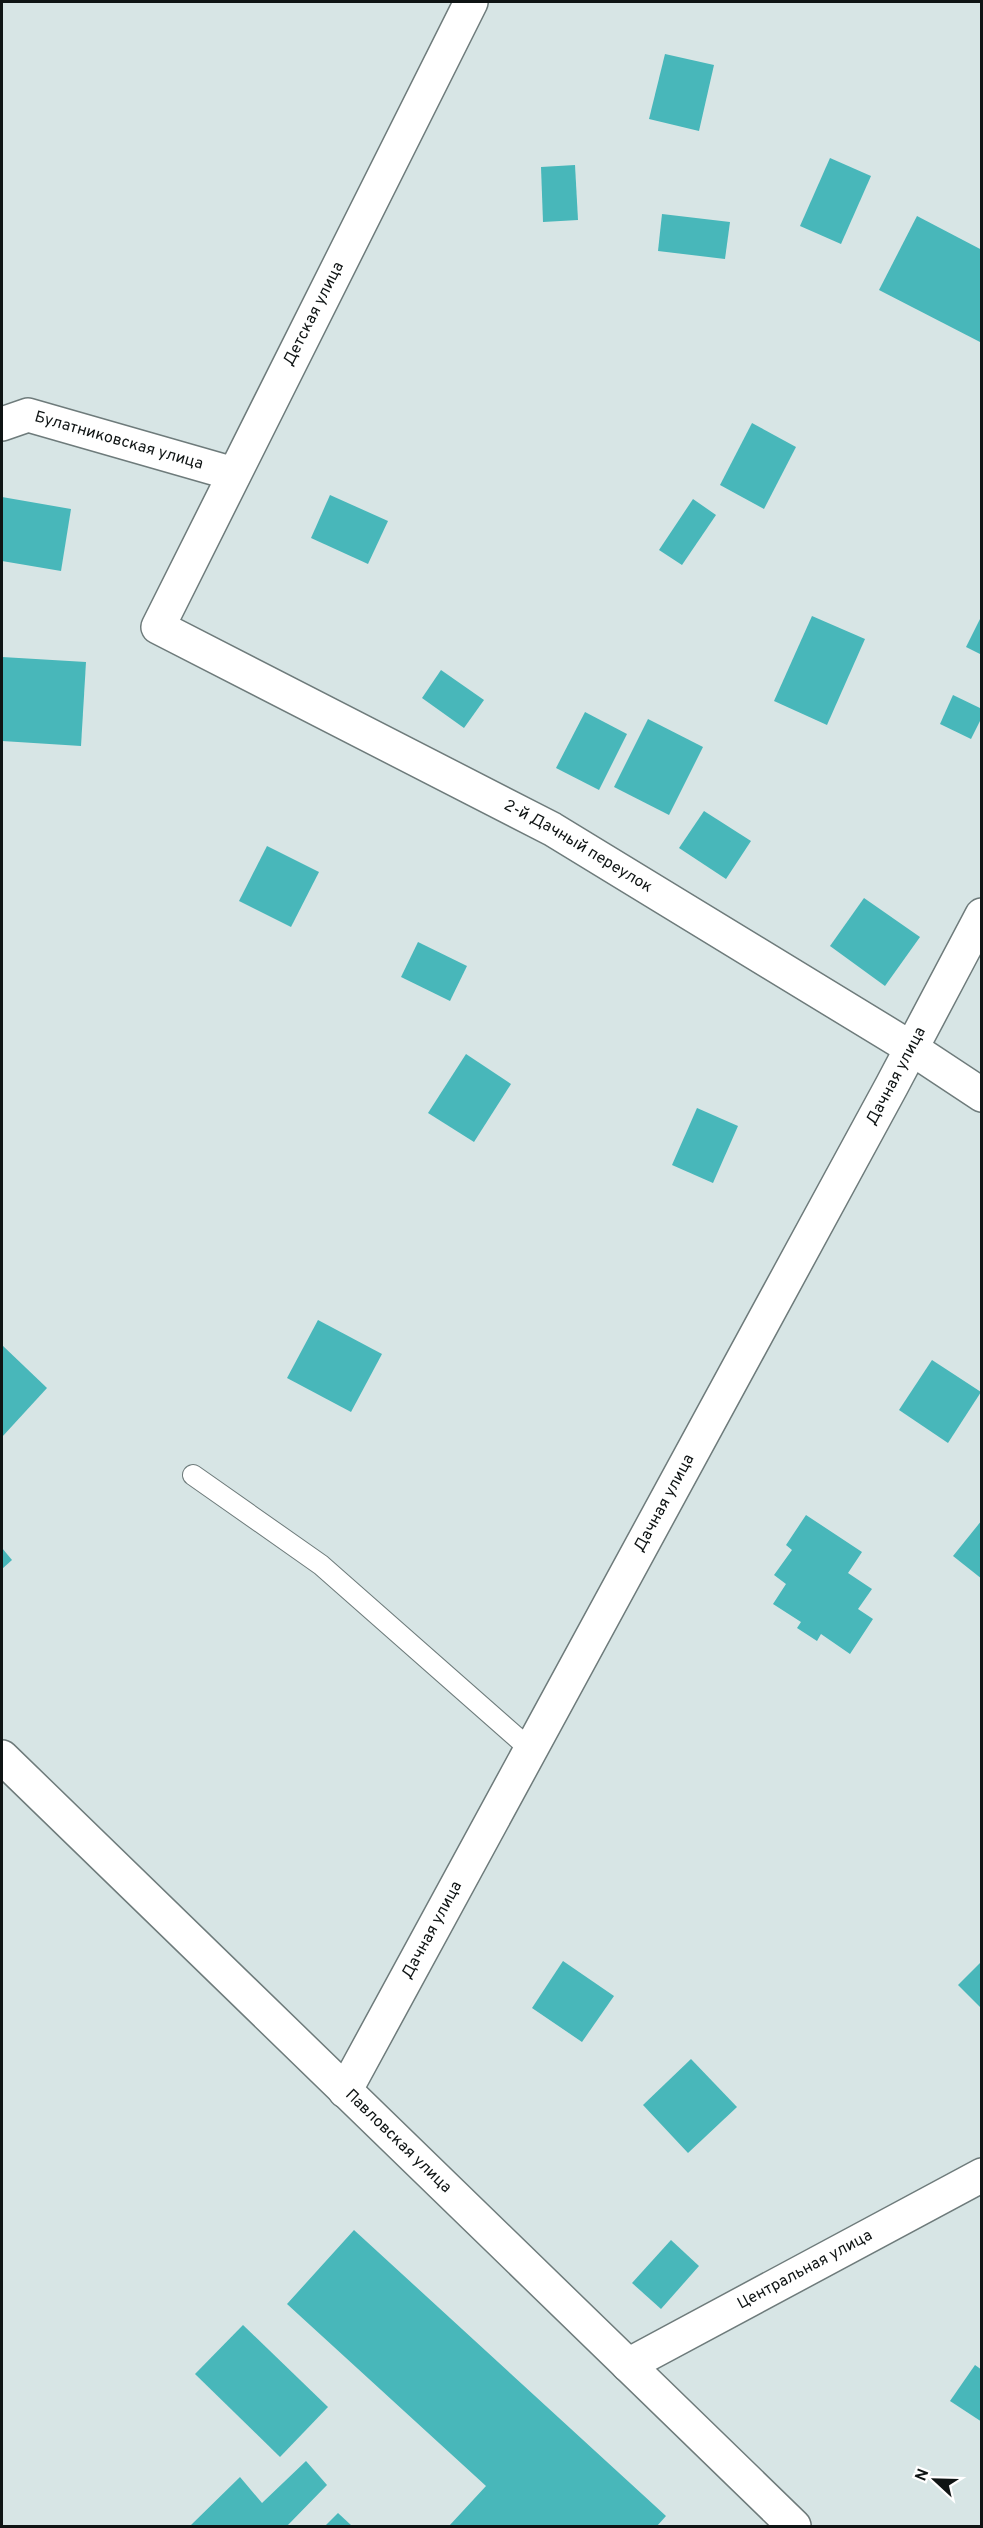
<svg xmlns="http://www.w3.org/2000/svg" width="983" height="2528" font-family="Overpass,sans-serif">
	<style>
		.building { fill: #48b7ba }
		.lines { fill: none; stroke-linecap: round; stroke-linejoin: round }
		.service-casing { stroke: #6e7b7b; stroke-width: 22 }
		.minor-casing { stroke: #6e7b7b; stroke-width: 36 }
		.service { stroke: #fff; stroke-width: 20 }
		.minor { stroke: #fff; stroke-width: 33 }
		.labels { text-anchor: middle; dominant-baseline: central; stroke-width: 4.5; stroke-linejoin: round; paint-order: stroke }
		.street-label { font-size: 16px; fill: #0f1414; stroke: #fff }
	</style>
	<rect width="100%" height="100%" fill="#d7e5e5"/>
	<g class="building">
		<polygon points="665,54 714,65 699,131 649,119"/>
		<polygon points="830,158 871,176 841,244 800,226"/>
		<polygon points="575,165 578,220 543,222 541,167"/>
		<polygon points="662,214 730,222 725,259 658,251"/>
		<polygon points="917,216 982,250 980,342 879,290"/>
		<polygon points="752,423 796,447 764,509 720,485"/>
		<polygon points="330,495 388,521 368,564 311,538"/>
		<polygon points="2,497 71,509 61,571 2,561"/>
		<polygon points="693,499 716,515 682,565 659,550"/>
		<polygon points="982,615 982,655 966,647"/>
		<polygon points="812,616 865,639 827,725 774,701"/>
		<polygon points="2,657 86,662 81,746 2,741"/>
		<polygon points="441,670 484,700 464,728 422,698"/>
		<polygon points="953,695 982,709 982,717 971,739 940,724"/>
		<polygon points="585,712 627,734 599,790 556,768"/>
		<polygon points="648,719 703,747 669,815 614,787"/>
		<polygon points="704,811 751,841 726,879 679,848"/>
		<polygon points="267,846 319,872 291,927 239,901"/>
		<polygon points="864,898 920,937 885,986 830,946"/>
		<polygon points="418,942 467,966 450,1001 401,977"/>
		<polygon points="466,1054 511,1084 474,1142 428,1113"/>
		<polygon points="697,1108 738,1126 713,1183 672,1165"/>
		<polygon points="318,1320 382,1354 351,1412 287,1378"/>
		<polygon points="2,1345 47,1388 2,1437"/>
		<polygon points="932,1360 981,1392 948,1443 899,1410"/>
		<polygon points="806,1515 862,1552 848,1573 872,1589 858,1609 873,1619 850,1654 821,1634 817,1641 797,1628 801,1622 773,1604 786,1584 774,1575 792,1550 786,1545"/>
		<polygon points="982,1520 982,1579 953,1556"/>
		<polygon points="2,1548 12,1560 2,1569"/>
		<polygon points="563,1961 614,1996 582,2042 532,2008"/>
		<polygon points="982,1961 982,2009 958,1985"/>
		<polygon points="691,2059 737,2107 688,2153 643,2105"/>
		<polygon points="354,2230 666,2516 657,2526 449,2526 486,2486 287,2304"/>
		<polygon points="671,2240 699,2266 661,2309 632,2283"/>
		<polygon points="243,2325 328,2407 280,2457 195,2374"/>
		<polygon points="975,2365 982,2370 982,2422 950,2401"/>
		<polygon points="306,2461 327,2485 287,2526 190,2526 240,2477 262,2503"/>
		<polygon points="338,2513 352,2526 325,2526"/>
	</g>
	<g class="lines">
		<defs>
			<polyline id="service" points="193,1475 321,1565 531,1750"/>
			<g id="minor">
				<path id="s1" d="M471,2L158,627L552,829L911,1048L982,1095"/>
				<path id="s2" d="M2,424L28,415L234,474"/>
				<path id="s3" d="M2,1757L794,2526"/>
				<path id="s4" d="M345,2091L891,1087L982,915"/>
				<path id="s5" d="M628,2365L982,2175"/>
			</g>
		</defs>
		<use href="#service" class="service-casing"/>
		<use href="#minor" class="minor-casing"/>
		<use href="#service" class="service"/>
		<use href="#minor" class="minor"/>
	</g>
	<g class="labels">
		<g class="street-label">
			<text transform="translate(314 314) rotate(-63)">Детская улица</text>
			<text stroke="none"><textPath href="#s2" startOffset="122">Булатниковская улица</textPath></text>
			<text stroke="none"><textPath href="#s1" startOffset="1173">2-й Дачный переулок</textPath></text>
			<text stroke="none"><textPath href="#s4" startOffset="1155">Дачная улица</textPath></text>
			<text stroke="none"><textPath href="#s4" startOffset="669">Дачная улица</textPath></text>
			<text stroke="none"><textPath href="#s4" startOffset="183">Дачная улица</textPath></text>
			<text stroke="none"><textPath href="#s3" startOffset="552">Павловская улица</textPath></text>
			<text stroke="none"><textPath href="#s5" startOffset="201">Центральная улица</textPath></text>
		</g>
	</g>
	<rect width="983" height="2528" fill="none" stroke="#0f1414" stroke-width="6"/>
	<g transform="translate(935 2480) rotate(292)" stroke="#ffffff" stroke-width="4.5" paint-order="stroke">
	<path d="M0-4.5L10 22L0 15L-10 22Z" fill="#0f1414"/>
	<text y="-9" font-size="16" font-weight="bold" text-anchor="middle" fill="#0f1414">N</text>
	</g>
</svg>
